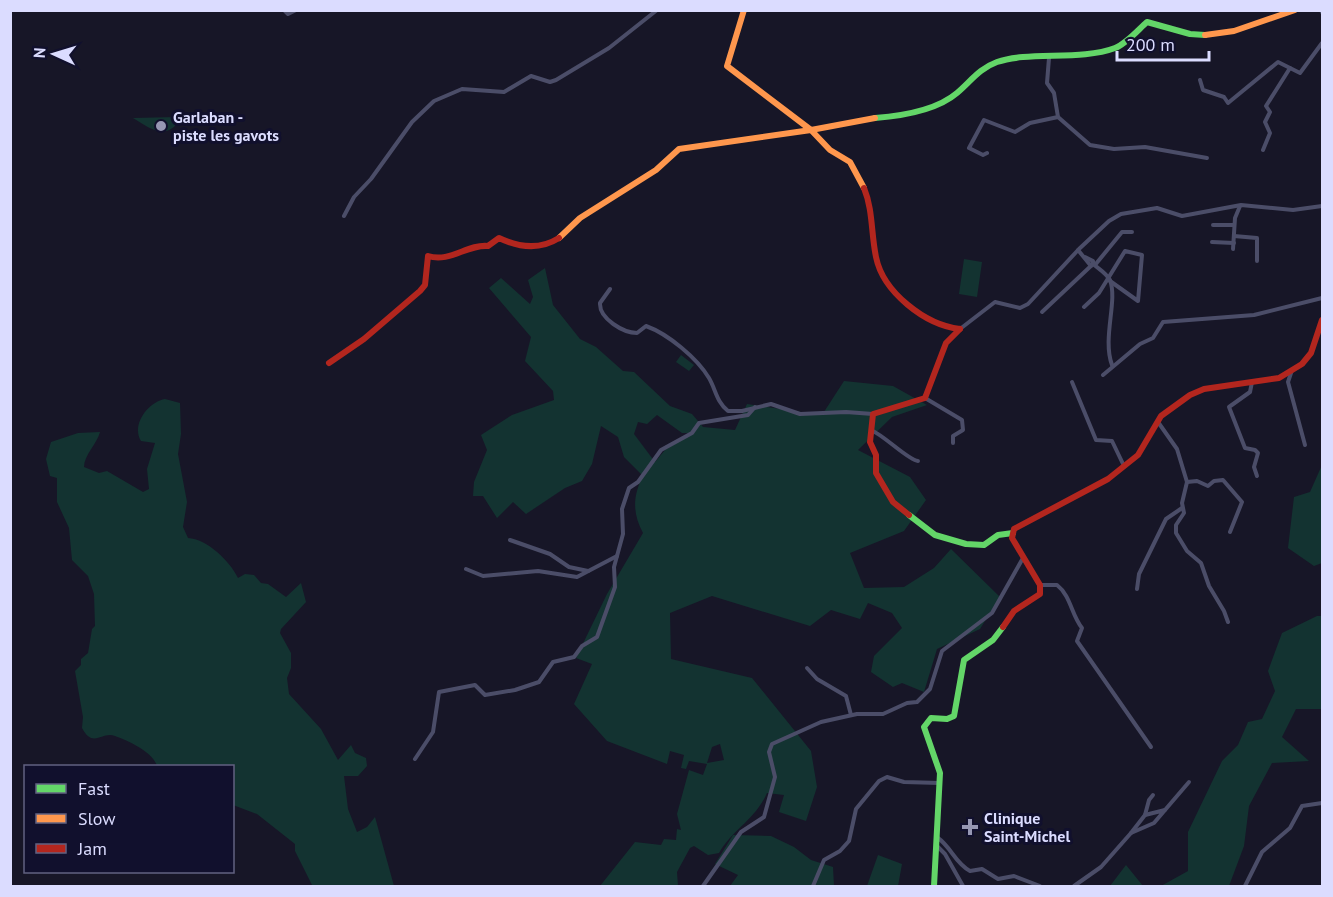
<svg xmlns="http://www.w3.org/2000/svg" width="1333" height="897" font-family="'PT Sans',sans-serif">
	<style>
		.green { fill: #133331; fill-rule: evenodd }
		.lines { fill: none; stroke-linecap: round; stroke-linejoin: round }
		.street { stroke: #4b4d68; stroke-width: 4 }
		.fast { stroke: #63d668; stroke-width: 6 }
		.slow { stroke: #ff974d; stroke-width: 6 }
		.jam { stroke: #b3261e; stroke-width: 6 }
		.poi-dot { fill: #9697b3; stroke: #11102d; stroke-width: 2 }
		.labels { text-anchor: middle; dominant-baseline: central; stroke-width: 6; stroke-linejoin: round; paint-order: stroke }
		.poi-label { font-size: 16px; font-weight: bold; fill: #dbdcff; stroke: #11102d; text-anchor: start }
	</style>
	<rect width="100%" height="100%" fill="#171627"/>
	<g class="green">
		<path d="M177,117L178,122C165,141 148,127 133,118Z"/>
		<polygon points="964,259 982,262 977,297 959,294"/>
		<path d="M545,268L553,305L580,339L596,347L623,371L634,372L670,406L692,414L703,427L735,430L747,404L822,415L844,381L893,386L927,405L892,417L858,450L910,477L926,500L904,531L850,553L864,588L904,587L934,568L951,549L1000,597L980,629L937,649L924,692L902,683L893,687L871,672L874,656L902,628L892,613L868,603L860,619L831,610L810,626L712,596L670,613L671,659L752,678L811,751L817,787L806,821L779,812L784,795L767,793C755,820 733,829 719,853L708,855L694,846L690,848L677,872L678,886H600L635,842L661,845L664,839L676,840L677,829L681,830L677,814L689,770L703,775L707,764L689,761L686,769L681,768L684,755L670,751L667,764L607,741L574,704L592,664L576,658L607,594L643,533C632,513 633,495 643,476L624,457L618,437L601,426L592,464L582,481L565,488L526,514L513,502L497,518L483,496H473L474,482L487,450L481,435L512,415L554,400L553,391L525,361L531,337L489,288L501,278L530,304L533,297L528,280ZM657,415L682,433H692L665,450L655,462L634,434L638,422L647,424ZM720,744L724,760L707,763L712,747Z"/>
		<polygon points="681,355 694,365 689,371 676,362"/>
		<path d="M165,399L180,403L181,434L178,454L187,502L183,527L188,538C207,539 230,561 238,578L245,574L254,575L261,583L268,584L286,597L301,583L306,602L281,629L280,633L291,653V668L287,678L289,694L321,729L338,760L351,745L355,753L366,758L367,766L358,776H344L348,809L357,832L367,827L375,817L394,886L312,885L295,851V844L257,814L233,805L232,766H157C153,752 129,741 115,736C102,731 93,749 82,728L83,717L75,671L81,665V659L88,653L92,629L95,626L94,594L88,576L72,560L69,528L57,502V478L50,476L46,459L51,442L78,433L100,432C97,444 84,455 84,467L99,473L107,471L143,492L149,489L147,469L155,443L141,441C131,425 148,402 165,399Z"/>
		<polygon points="1322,465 1322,563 1314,566 1288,548 1294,497 1310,492"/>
		<polygon points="1317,616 1322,616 1322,709 1296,709 1282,737 1309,761 1272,763 1249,806 1244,846 1229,886 1161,886 1188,871 1188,832 1222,761 1238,745 1248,722 1262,719 1275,691 1268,671 1282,633"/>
		<polygon points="733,835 771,836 794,847 811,860 833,867 834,886 730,886 738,875 715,864"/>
		<polygon points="878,855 902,864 898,886 867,886"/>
		<polygon points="1126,865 1143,886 1109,886 1110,886"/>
	</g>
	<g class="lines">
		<g class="street">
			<polyline points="284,10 288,14 296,10"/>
			<polyline points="1321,10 1322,12"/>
			<polyline points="1049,58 1047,83 1054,93 1058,117 1090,145 1114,149 1145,147 1207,158"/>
			<polyline points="1200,80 1203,90 1224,97 1228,103 1278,62 1290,68"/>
			<polyline points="1263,150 1270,133 1265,122 1270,112 1266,106 1290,68 1300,73 1322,43"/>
			<polyline points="987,153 983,155 969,148 984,120 1015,132 1030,123 1058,117"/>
			<polyline points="344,216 354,197 371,179 412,122 434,101 462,89 504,92 531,76 550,82 556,80 609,48 657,10"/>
			<polyline points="1213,225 1234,225"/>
			<polyline points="1234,236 1257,238 1257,261"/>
			<polyline points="1212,242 1234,243"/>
			<polyline points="1233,249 1235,218 1240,206"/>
			<polyline points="1078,250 1091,266"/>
			<path d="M1093,264C1099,269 1106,273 1110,280C1118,301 1102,338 1112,365"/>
			<polyline points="1095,265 1122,232 1132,232"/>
			<path d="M610,289L600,303C599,319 624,333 637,333L646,326C668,334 697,358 709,378C716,390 716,401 728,411H742L771,404L800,414L846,412L873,414"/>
			<polyline points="1084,307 1099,293 1125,251 1142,255 1138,301 1110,281"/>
			<polyline points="1042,312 1093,264 1093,261 1085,257"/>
			<polyline points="960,329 995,302 1020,308 1028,304 1079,249 1109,221 1121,214 1157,208 1182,216 1241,205 1293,210 1322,206"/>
			<polyline points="1292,370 1288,382 1305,445"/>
			<polyline points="1103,375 1140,344 1153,338 1163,322 1254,315 1322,298"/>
			<polyline points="1072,382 1096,440 1112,441 1124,466"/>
			<polyline points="1252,382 1250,392 1229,407 1245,448 1255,450 1258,453 1254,467 1257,476"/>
			<polyline points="925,398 962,420 963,430 953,436 953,443"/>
			<polyline points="1158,422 1177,449 1187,482 1182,503 1184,513 1176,525 1176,533 1187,551 1201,563 1209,586 1224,611 1228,622"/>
			<path d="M871,430C885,436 908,460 918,461"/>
			<polyline points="1187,482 1197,481 1208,486 1214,481 1223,480 1242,502 1230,532"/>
			<polyline points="510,540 550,554 569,567 588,571"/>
			<polyline points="466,569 483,576 538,571 577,577 617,556"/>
			<path d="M1040,585H1057C1071,596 1071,614 1082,628L1077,641L1151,747"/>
			<polyline points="1137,589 1139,574 1166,519 1182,508"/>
			<polyline points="807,668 817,679 846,696 851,715"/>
			<polyline points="415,759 433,732 439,692 475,685 485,695 515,690 539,682 553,662 574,657 582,646 597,637 615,587 614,567 623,534 622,509 629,488 638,482 661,450 692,433 699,423 748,415 755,407"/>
			<polyline points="1165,810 1189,782"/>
			<polyline points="1131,833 1145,815 1149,800 1153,795"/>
			<path d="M938,838C951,847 955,863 970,871L982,869L998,879L1014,876L1040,886"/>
			<polyline points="937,846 945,854 963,886"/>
			<polyline points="703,886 741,832 764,817 775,777 769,752 772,744 821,722 857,714 883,714 907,703 917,702 930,689 942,651 992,613 1023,558"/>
			<polyline points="813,886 824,860 840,851 849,841 856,809 879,781 887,777 904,782 940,783"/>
			<polyline points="1074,886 1101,867 1131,833 1154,823 1165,810 1145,815"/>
			<polyline points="1245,886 1262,852 1290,828 1302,806 1322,803"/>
		</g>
		<g class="fast">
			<path d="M875,118C901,116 937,110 957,93C970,82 980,68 997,62C1029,51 1081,61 1115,48C1126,44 1138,30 1147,22L1190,34L1205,35"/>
			<polyline points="909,515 935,535 966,544 984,545 998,535 1013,533"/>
			<polyline points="934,886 940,773 924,727 931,718 947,719 954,716 964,660 993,640 1003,627"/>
		</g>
		<g class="slow">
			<polyline points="744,10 727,66 811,130 830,150 850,162 864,188"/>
			<polyline points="1205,35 1234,31 1295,10"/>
			<polyline points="559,238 580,218 656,170 679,149 811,130 875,118"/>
		</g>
		<g class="jam">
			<path d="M864,188C873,210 871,233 876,257C883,292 925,325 960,329"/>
			<path d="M329,363L364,339L420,291L425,285L428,256C450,263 467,244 488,246L499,238C520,248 540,250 559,238"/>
			<polyline points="909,515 893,502 876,473 876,455 870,442 873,414 925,398 946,343 960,329"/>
			<polyline points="1003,627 1014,611 1040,594 1040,585 1012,538 1014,529 1108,479 1138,455 1161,416 1190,395 1204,389 1279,378 1302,364 1311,353 1322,320"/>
		</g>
	</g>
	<g class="poi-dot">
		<circle cx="161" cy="126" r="6"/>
		<path d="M967 818h6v6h6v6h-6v6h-6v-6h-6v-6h6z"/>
	</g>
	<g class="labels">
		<g class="poi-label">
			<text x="173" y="117">Garlaban -<tspan x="173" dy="18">piste les gavots</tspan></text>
			<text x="984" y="818">Clinique<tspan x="984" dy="18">Saint-Michel</tspan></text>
		</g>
	</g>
	<rect width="1333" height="897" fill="none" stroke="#dbdcff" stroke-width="24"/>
	<rect x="24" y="765" width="210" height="108" fill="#11102d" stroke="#626281" stroke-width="1.5"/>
	<rect x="36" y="784" width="30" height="9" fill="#63d668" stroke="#626281" stroke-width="1.5"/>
	<text x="78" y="795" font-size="18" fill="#dbdcff">Fast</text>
	<rect x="36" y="814" width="30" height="9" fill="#ff974d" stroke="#626281" stroke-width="1.5"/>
	<text x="78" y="825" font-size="18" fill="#dbdcff">Slow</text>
	<rect x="36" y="844" width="30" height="9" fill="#b3261e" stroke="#626281" stroke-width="1.5"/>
	<text x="78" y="855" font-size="18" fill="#dbdcff">Jam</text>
	<g transform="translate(54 54) rotate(274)" stroke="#11102d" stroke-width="4.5" paint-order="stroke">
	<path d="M0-4.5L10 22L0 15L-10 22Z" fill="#dbdcff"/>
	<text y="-9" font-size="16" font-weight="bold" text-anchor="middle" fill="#dbdcff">N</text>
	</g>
	<path d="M1117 51v9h92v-9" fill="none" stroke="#dbdcff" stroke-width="3"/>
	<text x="1126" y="51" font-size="18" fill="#dbdcff" stroke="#11102d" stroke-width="4.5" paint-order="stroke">200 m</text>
</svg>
